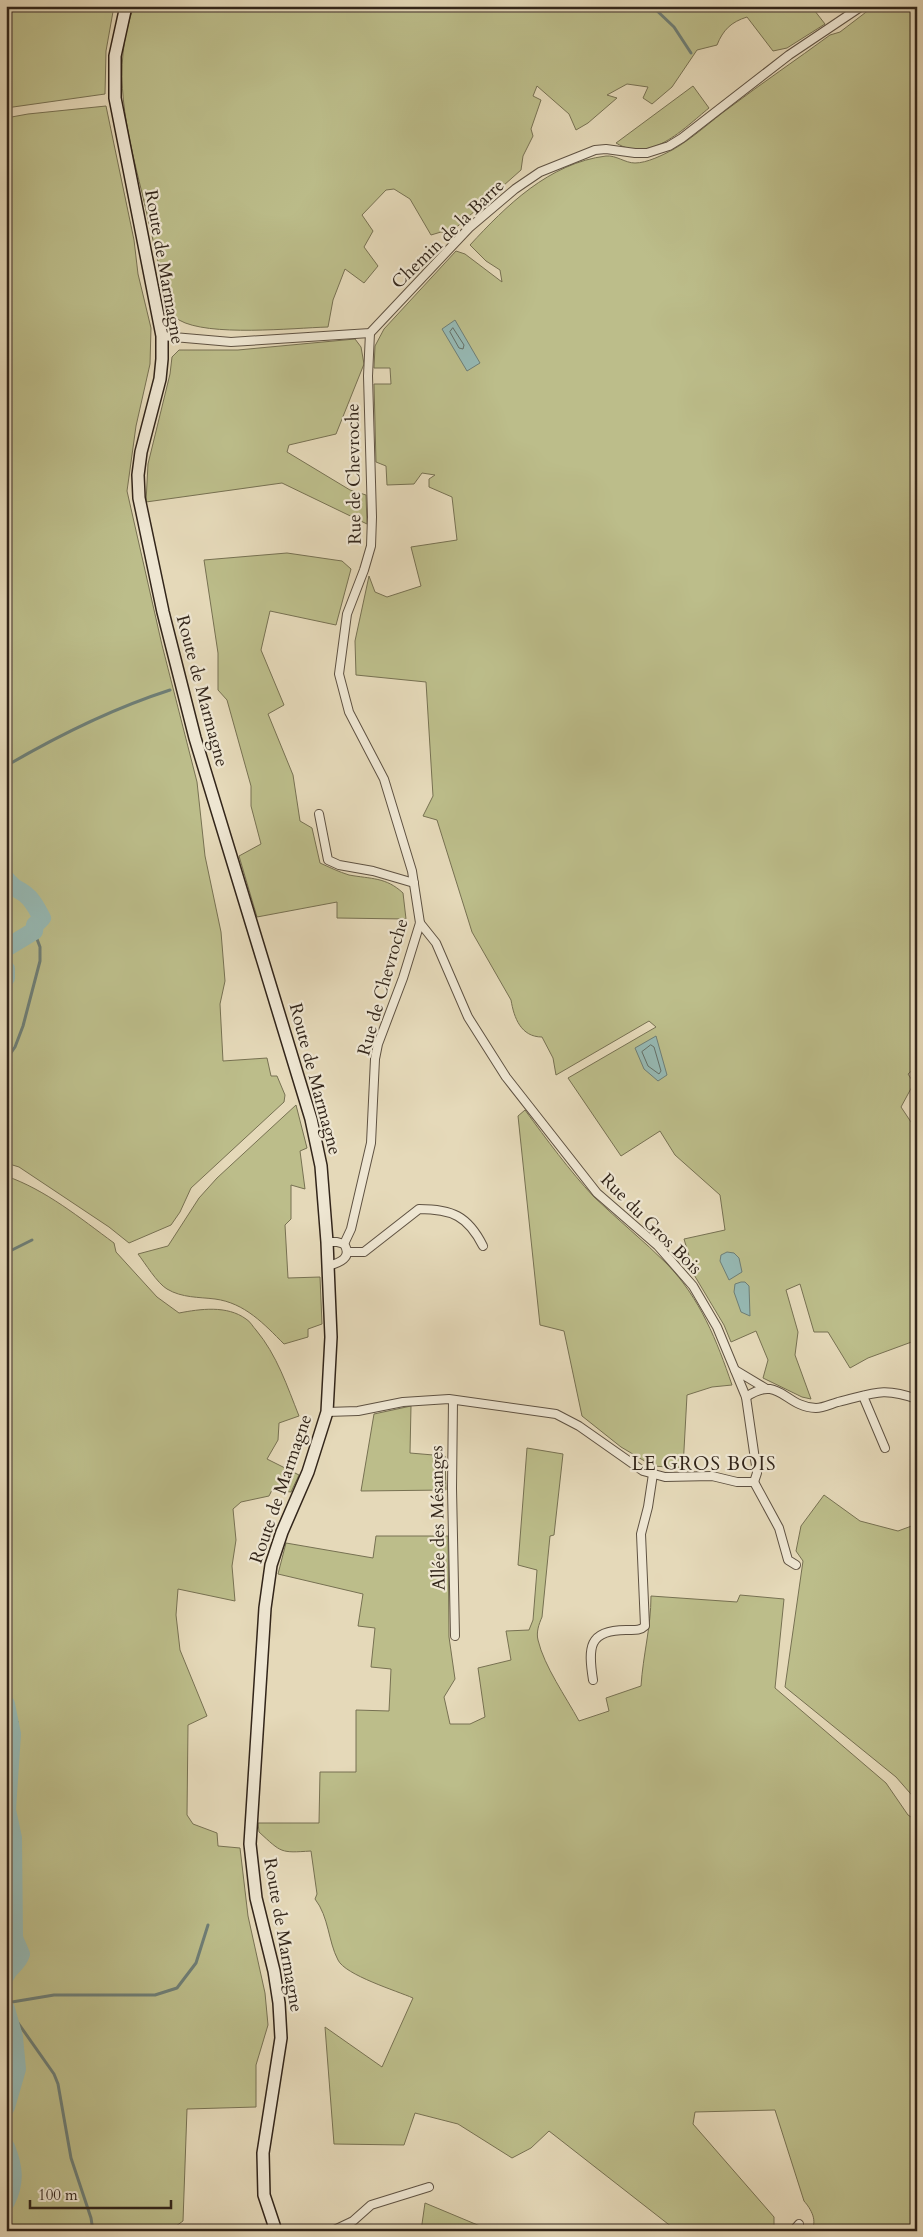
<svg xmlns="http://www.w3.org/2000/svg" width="923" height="2237" font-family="Cardo,serif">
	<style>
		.green { fill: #bcbd8a; stroke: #777152 }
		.water { fill: #96b9b4; stroke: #6e7e76 }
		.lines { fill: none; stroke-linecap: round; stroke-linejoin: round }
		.shore { stroke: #646f67; stroke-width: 1 }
		.stream { stroke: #6e7e76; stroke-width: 3 }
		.river { stroke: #96b9b4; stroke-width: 18 }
		.minor-casing { stroke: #5f5242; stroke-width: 10 }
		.secondary-casing { stroke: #32251a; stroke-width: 14 }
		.minor { stroke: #eee6d2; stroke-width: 8 }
		.secondary { stroke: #eee6d2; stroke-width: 11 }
		.labels { text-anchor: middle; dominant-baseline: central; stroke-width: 4.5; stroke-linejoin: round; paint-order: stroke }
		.street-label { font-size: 18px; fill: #32251a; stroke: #eee6d2 }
		.neighbourhood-label { font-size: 19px; letter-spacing: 1px; fill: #32251a; stroke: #eee6d2 }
	</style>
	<rect width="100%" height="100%" fill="#e5d9b9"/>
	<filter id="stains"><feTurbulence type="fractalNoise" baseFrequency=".004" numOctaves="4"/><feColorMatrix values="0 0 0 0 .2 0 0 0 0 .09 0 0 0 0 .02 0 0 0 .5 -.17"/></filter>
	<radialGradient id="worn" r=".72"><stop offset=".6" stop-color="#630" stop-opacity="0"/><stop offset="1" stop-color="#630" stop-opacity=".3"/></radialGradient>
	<g class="green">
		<polygon points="6,6 114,6 106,51 105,94 6,108"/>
		<path d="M134,6H811L825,24L787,48L773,51L747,17C731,22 723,30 717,45L697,50L672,87L652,104L643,98L648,87L627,84L607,95L617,98L588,123L576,130L569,114L537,86L533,96L541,100L531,129L533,136L523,156L521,170L450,233L441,232L431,235L410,199L394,189L386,190L362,215L373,231L364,247L378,266L364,283L345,269L333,300L328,327C293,328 208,337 179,320C175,317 172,312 169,309C160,270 151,232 142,193C127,131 110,69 134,6Z"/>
		<path d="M874,6H917V1066L908,1074L914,1083L901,1107L917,1131V1340L868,1358L850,1368L828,1332H814L800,1284L786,1290L798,1332L795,1355L811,1399L802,1397L763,1378L768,1360L756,1331L731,1342L724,1325L684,1258L689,1256L684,1239L725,1230L720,1195L675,1155L660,1131L621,1156L568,1078L656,1027L649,1021L556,1075L553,1058L542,1037C521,1037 514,1018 511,1000L472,932L437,820L423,816L433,796L426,682L356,675L355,641L369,576L375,592L387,597L421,586L411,547L457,540L452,497L429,487V479L435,475L422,473L414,484L387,485L386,466L376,462L374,384H391L390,368H374L375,346L384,329L456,251L465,254L502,282L500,270L486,261L470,245C506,206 549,163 606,156C616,155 625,163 635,163C647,163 663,155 674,149C693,138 711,121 729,108C762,83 796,60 830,35L840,32Z"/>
		<path d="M693,86L709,108C683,129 651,164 616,143Z"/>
		<polygon points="106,106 134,240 138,274 151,328 150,364 136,426 127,491 162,645 197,782 205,856 221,932 225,981 220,1004 223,1061 267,1058 271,1076 277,1076 285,1095 284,1102 191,1188 180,1212 171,1225 129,1243 109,1227 19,1167 6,1163 6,118 28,114"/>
		<polygon points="355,339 361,347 364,364 336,434 289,445 287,452 350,490 366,495 367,524 282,483 146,502 148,464 170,374 172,357 179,350 238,350"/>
		<path d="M287,553L342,561L351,569L336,625L270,611L261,650L284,705L268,714L293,775L300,821L312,828L320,863C329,867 339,872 349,875C371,879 386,877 403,893L406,919L337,918V902L257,917L239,856L261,844L251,806V786L227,700L218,690V653L204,560Z"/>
		<path d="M296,1105L307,1148L300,1151L305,1189L291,1185V1219L285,1225L288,1278L320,1277L322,1324L308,1329V1337L284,1344C264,1324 245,1303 215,1299C199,1297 182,1298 167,1289C157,1283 145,1263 138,1254L168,1246L199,1198L217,1178Z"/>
		<path d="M525,1110C547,1140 569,1170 594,1197C618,1220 644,1241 667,1264C700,1298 717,1341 732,1385L712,1387L687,1395L683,1468L653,1466L621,1447L582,1416L564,1331L540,1325L518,1116Z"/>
		<path d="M6,1176C46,1190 80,1218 114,1243L116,1252L157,1297L179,1313C200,1309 227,1305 246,1319C250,1321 253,1327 256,1330C277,1355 287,1386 299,1416L279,1423L278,1440L267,1459L299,1475L291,1492L272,1490L269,1496L241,1502L233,1509L236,1540L232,1566L235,1601L178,1589L176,1615L180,1650L207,1716L188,1725L187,1815L193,1824L217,1833L218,1846L240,1848L248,1916L265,1993L268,2025L256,2065V2107L187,2109L183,2221L169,2231H6V2215L15,2191L17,2171L9,2137L7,2117L20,2068L19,2035L6,1989L27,1957L18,1933L21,1853L11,1808L16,1768L18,1721H6Z"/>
		<polygon points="411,1406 410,1453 445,1456 446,1490 361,1491 374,1414"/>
		<path d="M527,1448L563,1454L554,1535L550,1536L542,1617C539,1624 536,1632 538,1640C544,1666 566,1697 579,1721L609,1711L606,1698L641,1686C643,1655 651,1627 651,1596L737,1602L740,1595L784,1599L775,1688L886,1783L908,1815L917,1821V2231H811C818,2221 811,2209 804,2201L775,2110L695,2112L693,2124L774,2217V2231H677L549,2131L531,2148L512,2158L458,2124L415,2113L404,2145L334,2144L325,2027L382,2067L413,1998C397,1991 345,1975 338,1960C328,1941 329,1917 315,1899L317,1894L311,1851C280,1853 282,1853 259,1832L258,1823H319L320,1772H356V1710L389,1711L391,1669L371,1667L375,1628L358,1626L363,1594L278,1574L286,1543L373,1558L376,1536H448L449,1637L455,1679L444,1697L450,1724H470L485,1717L478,1668L511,1660L506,1631L529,1630L533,1620L537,1570L518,1565Z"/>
		<polygon points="824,1495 860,1521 898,1531 917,1524 917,1801 896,1777 785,1687 803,1561 796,1551 801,1526"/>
		<polygon points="6,1829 11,1842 8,1936 10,1949 6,1957"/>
		<polygon points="425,2203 492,2231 421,2231"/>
	</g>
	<g class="water">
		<polygon points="455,320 480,363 467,371 442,329"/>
		<polygon points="656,1036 667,1075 658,1081 644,1069 635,1048"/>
		<polygon points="727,1252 734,1253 739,1258 742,1272 729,1280 720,1261 721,1255"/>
		<polygon points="741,1282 745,1282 749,1286 750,1316 741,1312 734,1292 735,1284"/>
	</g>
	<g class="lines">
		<g class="shore">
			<polygon points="453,328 464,345 463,349 459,348 450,332"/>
			<polygon points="651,1045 654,1047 661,1071 659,1074 648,1066 642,1052"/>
		</g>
		<g class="stream">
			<polyline points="652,6 674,27 691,53"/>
			<path d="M6,766C59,735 111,709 170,690"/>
			<polyline points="6,1060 15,1047 23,1026 40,961 40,947 34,931"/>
			<polyline points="6,1253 32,1240"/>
			<polyline points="6,1810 7,1810"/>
			<polyline points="6,1922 14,1915"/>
			<polyline points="6,2003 54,1995 155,1995 177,1988 196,1963 208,1925"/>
			<polyline points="7,2015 16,2020 54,2074 58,2084 71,2158 91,2218 93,2231"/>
		</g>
		<g class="river">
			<path d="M6,879C15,890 15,887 25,894C33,900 37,909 42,918L35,925L34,931L6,948"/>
			<polyline points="6,969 6,978"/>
			<path d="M6,1704L12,1734L7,1810L13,1838L14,1938L21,1954C18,1964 10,1966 6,1975"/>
			<polyline points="6,2009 14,2037 17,2069 6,2107"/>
			<path d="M6,2147C14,2167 16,2182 6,2202"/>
		</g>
		<defs>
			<g id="minor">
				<polyline points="162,336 231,342 370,333 469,228 515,189 540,172 595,150 606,149 635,153 647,153 669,146 682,138 789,55 862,6"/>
				<polyline points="319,814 328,860 339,865 373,871 414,883"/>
				<path d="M327,1242H337L344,1244C353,1258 339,1263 328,1266"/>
				<polyline points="344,1244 351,1229 371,1143 375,1059 378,1044 403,978 420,923 412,871 384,779 349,712 339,674 347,614 364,570 371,546 372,517 368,376 370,333"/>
				<path d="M347,1252H364L419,1209C452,1209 468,1216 483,1246"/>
				<polyline points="735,1370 765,1388"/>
				<polyline points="863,1396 885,1448"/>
				<path d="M746,1397C780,1374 784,1407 816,1408C823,1408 831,1404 838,1402C872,1394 882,1386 917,1399"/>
				<polyline points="453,1400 452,1488 455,1636"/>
				<polyline points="327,1412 358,1411 403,1402 449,1399 556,1414 579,1426 643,1471 665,1477 712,1476 737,1482 754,1482 757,1473 746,1397 717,1327 693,1286 658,1246 597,1193 506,1077 468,1017 436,943 420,923"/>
				<polyline points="754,1482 779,1528 788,1560 796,1565"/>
				<path d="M593,1680C588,1648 588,1630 626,1630C634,1630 640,1631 645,1626L641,1534L648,1507L653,1474"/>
				<polyline points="332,2231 353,2221 371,2205 429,2187"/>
				<polyline points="793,2231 799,2224"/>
			</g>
			<polyline id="secondary" points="126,6 115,56 115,98 162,336 162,359 160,379 141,452 138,475 139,498 163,612 195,738 311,1119 321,1166 327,1242 331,1337 327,1412 308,1472 282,1532 271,1565 265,1608 250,1844 256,1898 274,1971 279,2003 281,2038 263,2153 264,2195 276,2231"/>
		</defs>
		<use href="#minor" class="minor-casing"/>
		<use href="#secondary" class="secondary-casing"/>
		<use href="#minor" class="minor"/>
		<use href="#secondary" class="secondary"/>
	</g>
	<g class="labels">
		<g class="street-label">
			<text transform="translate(448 234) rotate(-44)">Chemin de la Barre</text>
			<text transform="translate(164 267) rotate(80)">Route de Marmagne</text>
			<text transform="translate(354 474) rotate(-91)">Rue de Chevroche</text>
			<text transform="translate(202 691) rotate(75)">Route de Marmagne</text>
			<text transform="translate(383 987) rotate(-74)">Rue de Chevroche</text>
			<text transform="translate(315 1079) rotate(75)">Route de Marmagne</text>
			<text transform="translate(651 1224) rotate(45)">Rue du Gros Bois</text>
			<text transform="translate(281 1489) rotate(-71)">Route de Marmagne</text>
			<text transform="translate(438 1518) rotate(-91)">Allée des Mésanges</text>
			<text transform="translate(283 1935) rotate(80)">Route de Marmagne</text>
		</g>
		<g class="neighbourhood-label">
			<text x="704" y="1464">LE GROS BOIS</text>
		</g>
	</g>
	<rect width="923" height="2237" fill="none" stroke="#e5d9b9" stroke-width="25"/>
	<rect x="8" y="8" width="908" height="2222" fill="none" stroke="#32251a" stroke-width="2.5"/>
	<rect x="12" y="12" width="898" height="2212" fill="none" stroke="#32251a"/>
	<path d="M30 2200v8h141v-8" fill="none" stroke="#32251a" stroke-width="2.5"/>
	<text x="38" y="2200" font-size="15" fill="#32251a" stroke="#eee6d2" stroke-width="4" paint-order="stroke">100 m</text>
	<rect width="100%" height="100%" filter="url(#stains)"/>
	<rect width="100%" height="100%" fill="url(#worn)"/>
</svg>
